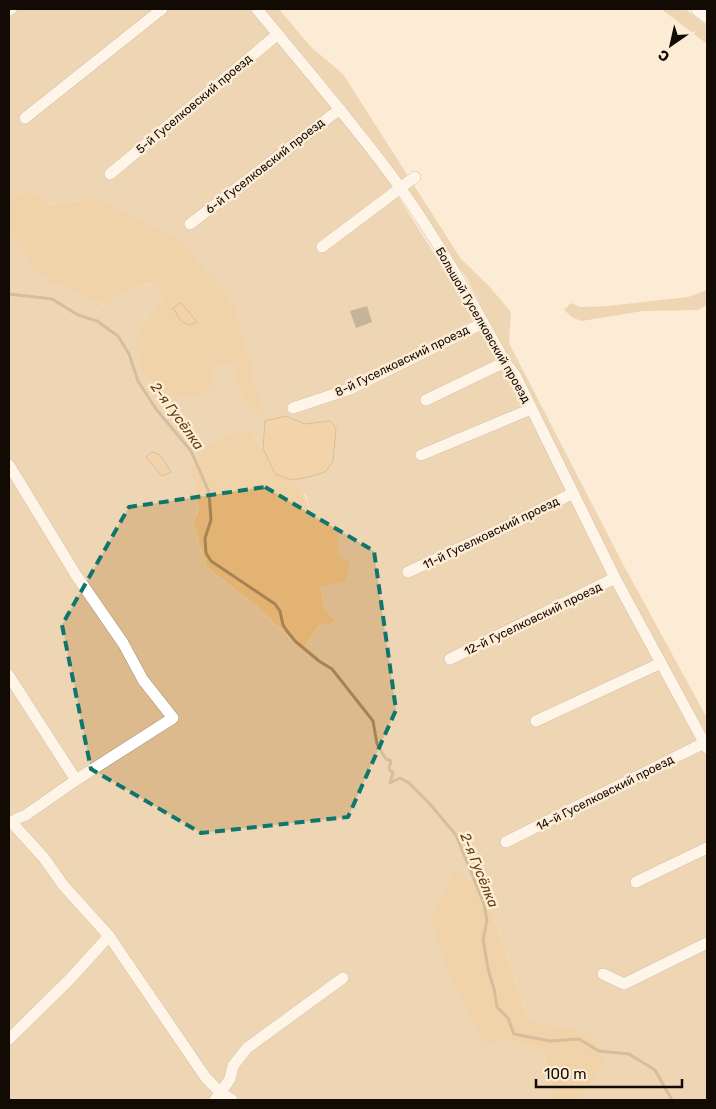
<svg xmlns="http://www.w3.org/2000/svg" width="716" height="1109" font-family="Rubik,sans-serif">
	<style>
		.green { fill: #dcba8e; fill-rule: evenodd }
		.forest { fill: #e2b373 }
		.water { fill: #e7b777; stroke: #a78354 }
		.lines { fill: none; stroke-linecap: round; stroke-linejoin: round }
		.stream { stroke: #a78354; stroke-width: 3 }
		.building { fill: #806d55 }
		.minor-casing { stroke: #a08c73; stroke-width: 12 }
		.major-casing { stroke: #a08c73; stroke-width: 15 }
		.minor { stroke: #fff; stroke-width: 11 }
		.major { stroke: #fff; stroke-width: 14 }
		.marked { fill: none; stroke: #0f766e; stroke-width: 4; stroke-dasharray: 10 6; stroke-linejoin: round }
		.labels { text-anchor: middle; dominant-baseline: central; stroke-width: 5; stroke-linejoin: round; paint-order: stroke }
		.street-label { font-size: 12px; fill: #120b04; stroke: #fdecd6 }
		.water-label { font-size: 14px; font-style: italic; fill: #5f3f0d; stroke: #fdecd6 }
	</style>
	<rect width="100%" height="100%" fill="#fdecd6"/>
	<g class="green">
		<path d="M9,9H254L339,114L393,188L511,376L707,757V1100H580L604,1064L528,1021L481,879L508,1039L541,1050L549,1073L552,1100H9V233L29,263L104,306L116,298L149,282L164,297L145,320L142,373L157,383L215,364H233L236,385L248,404L235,307L95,198L50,205L31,190L9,201ZM286,416L305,424L330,421L334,448L333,462L309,477L292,480L306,495L310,516L338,528V555L321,587L325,609L335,623L319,626L303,650L255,605L206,567L193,522L199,510L196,492L247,430L263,448L265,421Z"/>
		<polygon points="262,9 279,9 311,47 343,74 461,259 489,286 511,312 509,343 623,564 707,718 707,739 597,534 466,277"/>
		<polygon points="661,9 685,9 707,26 707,44"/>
		<polygon points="707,290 707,305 698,310 643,311 582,321 573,318 564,310 571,303 581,307 607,306 688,297"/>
	</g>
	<g class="forest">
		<polygon points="31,190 50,205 95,198 182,242 235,307 265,421 248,404 236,385 233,364 215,364 212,387 198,395 177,398 142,373 135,342 145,320 164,297 149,282 116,298 105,306 80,293 52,283 29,263 9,233 9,201"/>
		<path d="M247,430L263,448L275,474C302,483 305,489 310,516L338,528V555L350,563L345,581L321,587L325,609L336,623L319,626L303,650L255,605L206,567L193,522L199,510L191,468C210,443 216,437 247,430Z"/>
		<polygon points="456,868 466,879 481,879 528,1021 589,1033 604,1064 580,1100 552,1100 549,1073 541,1050 508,1039 485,1044 449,973 431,918"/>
	</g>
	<g class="water">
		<polygon points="181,303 197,322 189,325 181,321 173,308"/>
		<polygon points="286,416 305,424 330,421 336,428 333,462 325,472 309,477 292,480 275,474 263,448 265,421"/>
		<polygon points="152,452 160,455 171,472 162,476 146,457"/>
	</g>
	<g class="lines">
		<polyline class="stream" points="9,294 52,299 78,315 97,321 118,336 129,354 138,381 156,409 191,451 209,492 211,520 205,538 206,553 211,561 275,604 280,611 283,625 287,631 295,641 319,661 332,669 373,721 377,744 386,759 391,761 389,769 393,773 390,783 400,778 409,783 429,803 456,835 484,904 487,921 483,939 488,969 494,989 497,1007 508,1018 514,1034 550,1041 579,1039 599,1051 629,1054 655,1070 672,1100"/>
	</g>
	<polygon class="building" points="367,306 372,322 356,328 350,311"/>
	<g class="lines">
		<defs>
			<g id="minor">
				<path d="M257,9C305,68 355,125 399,186C439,242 472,302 505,362L515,375L615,578L707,748"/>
				<polyline points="9,10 11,9"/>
				<polyline points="25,118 162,9"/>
				<polyline points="110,174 278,34"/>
				<polyline points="190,224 340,109"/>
				<polyline points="322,247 415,177"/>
				<polyline points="426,400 505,362"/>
				<polyline points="293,408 350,389 483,323"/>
				<polyline points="421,455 531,409"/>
				<polyline points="9,465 76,575 123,643 143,680 173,718 76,780 9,676"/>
				<polyline points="408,572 518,521 573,493"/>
				<polyline points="450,659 615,578"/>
				<polyline points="536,721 661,663"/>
				<polyline points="16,819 26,815 76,780"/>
				<polyline points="9,821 14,825 44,858 63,885 109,936 206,1078 221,1093 232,1100"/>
				<polyline points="506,842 704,743"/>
				<polyline points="636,882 707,848"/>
				<polyline points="603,974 624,984 707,943"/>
				<polyline points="9,1039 70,979 109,936"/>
				<polyline points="215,1100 230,1079 233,1066 247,1048 343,978"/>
			</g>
			<polyline id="major" points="698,9 707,16"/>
		</defs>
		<use href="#minor" class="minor-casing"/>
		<use href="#major" class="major-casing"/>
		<use href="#minor" class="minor"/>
		<use href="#major" class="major"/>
	</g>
	<path d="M0 0H716V1109H0ZM265,487L374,551L396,710L348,817L201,833L91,769L62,625L129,507Z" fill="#fdecd6" fill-opacity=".55" fill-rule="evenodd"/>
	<path class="marked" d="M265,487L374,551L396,710L348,817L201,833L91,769L62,625L129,507Z"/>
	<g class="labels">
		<g class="street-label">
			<text transform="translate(194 104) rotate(-40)">5-й Гуселковский проезд</text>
			<text transform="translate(265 166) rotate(-38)">6-й Гуселковский проезд</text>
			<text transform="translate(483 325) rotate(60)">Большой Гуселковский проезд</text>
			<text transform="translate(402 361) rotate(-26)">8-й Гуселковский проезд</text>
			<text transform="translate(491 533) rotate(-26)">11-й Гуселковский проезд</text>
			<text transform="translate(533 619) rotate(-26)">12-й Гуселковский проезд</text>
			<text transform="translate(605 793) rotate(-27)">14-й Гуселковский проезд</text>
		</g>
		<g class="water-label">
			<text transform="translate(177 416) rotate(54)">2-я Гусёлка</text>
			<text transform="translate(479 870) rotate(68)">2-я Гусёлка</text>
		</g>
	</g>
	<rect width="716" height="1109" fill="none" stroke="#120b04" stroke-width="20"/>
	<g transform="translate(671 45) rotate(214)" stroke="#fdecd6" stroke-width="4" paint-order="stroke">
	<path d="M0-4L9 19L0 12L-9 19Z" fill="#120b04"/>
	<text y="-8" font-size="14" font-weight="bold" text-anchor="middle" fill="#120b04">С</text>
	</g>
	<path d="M536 1079v8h146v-8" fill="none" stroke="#120b04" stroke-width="2.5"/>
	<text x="544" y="1079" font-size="15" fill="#120b04" stroke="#fdecd6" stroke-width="4" paint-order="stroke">100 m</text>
</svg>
